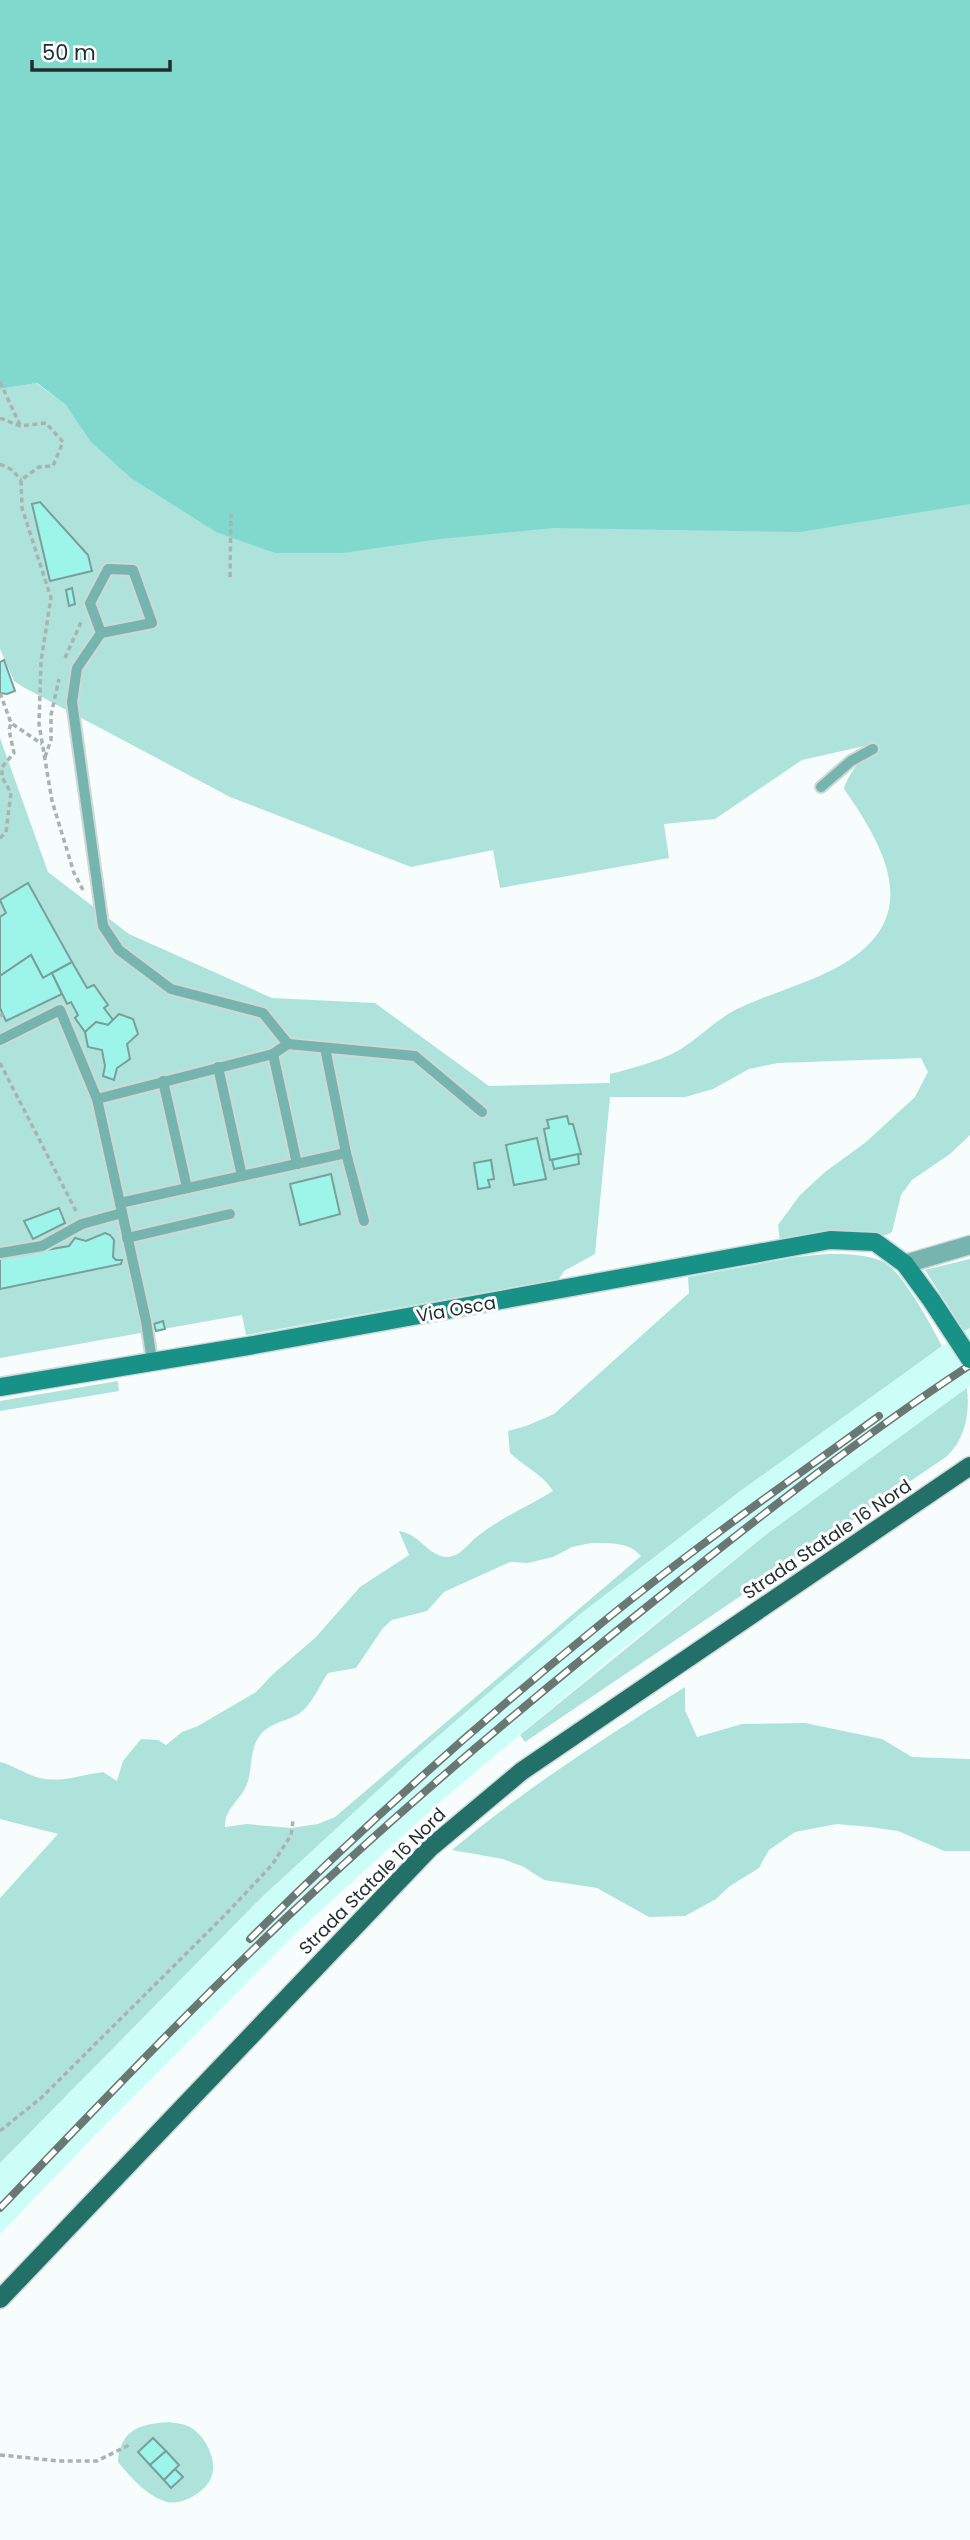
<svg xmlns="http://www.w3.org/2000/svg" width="970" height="2540" font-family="Poppins,sans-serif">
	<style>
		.built { fill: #ccfef7 }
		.green { fill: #aee3dc; fill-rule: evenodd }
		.water { fill: #81d9ce }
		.building { fill: #9df5ea; stroke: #7a9f9a; stroke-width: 2 }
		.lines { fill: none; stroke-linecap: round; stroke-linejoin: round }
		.lane-casing { stroke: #cfd8d7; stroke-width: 14 }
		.street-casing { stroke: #cfd8d7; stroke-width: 21 }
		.secondary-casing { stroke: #cfd8d7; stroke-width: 21 }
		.primary-casing { stroke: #cfd8d7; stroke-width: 21 }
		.path { stroke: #a9b3b1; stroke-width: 3.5; stroke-dasharray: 5 3.5; stroke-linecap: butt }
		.lane { stroke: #76b5ad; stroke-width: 10 }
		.street { stroke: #76b5ad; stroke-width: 18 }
		.secondary { stroke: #189187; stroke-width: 18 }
		.primary { stroke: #227068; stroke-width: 18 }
		.rail-casing { stroke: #6a7775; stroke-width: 8 }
		.rail { stroke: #fff; stroke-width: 5; stroke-dasharray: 16; stroke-linecap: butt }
		.secondary-bridge-casing { stroke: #cfd8d7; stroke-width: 21; stroke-linecap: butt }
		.secondary-bridge { stroke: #189187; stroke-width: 18 }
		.labels { text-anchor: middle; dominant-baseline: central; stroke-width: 6; stroke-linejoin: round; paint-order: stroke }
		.street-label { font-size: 18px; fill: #1f2e2c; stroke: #fff }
	</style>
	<rect width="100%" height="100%" fill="#f6fdfc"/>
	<polygon class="built" points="970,1328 970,1386 768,1533 615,1655 448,1795 298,1931 103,2127 0,2234 0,2163 262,1897 415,1756 579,1615 739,1492 912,1366"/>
	<g class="green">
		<path d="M36,383L66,405L554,528L970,503V1135L950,1154L912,1180L901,1195L892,1232L886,1235L866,1234L780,1241L778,1225L800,1195L825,1172L866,1142L915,1097L928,1072L921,1058L778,1063L749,1069L713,1089L685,1097H610L595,1254L564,1271L559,1279L246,1335L242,1315L0,1358V738L48,872L129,934L272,998L375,1003L489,1086L610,1083V1074C633,1068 661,1061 681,1049C700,1037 717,1019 737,1009C769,994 805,984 836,968C924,921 889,853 844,789C847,775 862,760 869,745L802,760L715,819L664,824L669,858L500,888L493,850L411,867L230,797L23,687L14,681L0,649V389Z"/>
		<path d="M827,1254C846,1254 864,1254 882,1261C901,1269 932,1327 942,1346L739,1492L579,1615L415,1756L262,1897L0,2163V1898L58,1834L0,1819V1762C12,1765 24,1773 36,1777C60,1784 80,1775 103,1772L117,1781L123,1761L141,1739L158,1740L166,1745L182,1732L198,1726L256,1692L273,1674L315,1638L360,1587L409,1555L399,1531C420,1534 427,1555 446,1557C457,1558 466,1547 473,1540C496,1520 527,1507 553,1491C542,1474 525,1467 510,1453L508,1431L526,1426L554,1414L689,1293L688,1277L796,1257ZM591,1543C610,1544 628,1541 641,1556L335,1817L318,1824L291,1828L247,1824L225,1827C224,1809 241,1800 247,1784C252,1771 250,1755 256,1742C265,1722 285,1723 300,1713C313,1703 319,1686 328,1673L356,1668L383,1628L392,1620L427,1611L444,1592L510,1562L528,1563L553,1557L572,1547Z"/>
		<polygon points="970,1259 970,1328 964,1331 925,1270"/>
		<polygon points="118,1381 119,1391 0,1411 0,1401"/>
		<path d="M967,1388C970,1415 965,1439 946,1457L525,1742L520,1735L768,1533Z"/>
		<path d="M685,1687V1710L697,1737L742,1724L805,1723L882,1739L912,1757L970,1759V1851H944L898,1831L870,1827L837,1824L795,1832L769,1850L759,1868L730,1886L716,1899L685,1916L649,1917L597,1888L544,1880L524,1867L503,1859L452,1850C526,1788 603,1739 685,1687Z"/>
		<path d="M169,2422C175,2423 184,2424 190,2427C205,2435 220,2463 210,2480C203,2494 179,2507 164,2501C144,2494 131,2477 118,2462C120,2430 139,2424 169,2422Z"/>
	</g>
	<polygon class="water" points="0,0 970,0 970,504 800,532 554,528 440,539 343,553 275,553 216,532 131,478 91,442 66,405 37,383 0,389"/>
	<g class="building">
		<polygon points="40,502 88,555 92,571 50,581 32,504"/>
		<polygon points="72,588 75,604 69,606 66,590"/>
		<polygon points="4,660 15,691 7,694 0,693 0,662"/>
		<polygon points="28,883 72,962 43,978 31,955 0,976 0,917 6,913 0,900"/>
		<polygon points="31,955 43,978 52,973 62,994 6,1021 0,1008 0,976"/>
		<polygon points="72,962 87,988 94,985 108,1005 104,1008 113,1020 108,1025 96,1022 85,1032 75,1018 78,1015 71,1002 67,1004 52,973"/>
		<polygon points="119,1014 133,1019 138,1034 127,1044 130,1059 117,1068 114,1080 103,1076 105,1066 102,1050 88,1047 85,1032 96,1022 108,1025"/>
		<polygon points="567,1116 569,1124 573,1124 581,1154 550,1160 544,1129 549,1128 547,1120"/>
		<polygon points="537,1138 546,1179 514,1185 506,1145"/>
		<polygon points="578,1154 579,1164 554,1169 552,1160"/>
		<polygon points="491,1160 494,1179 488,1180 490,1187 478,1189 474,1163"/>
		<polygon points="331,1174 340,1214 300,1225 290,1184"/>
		<polygon points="59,1208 65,1223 33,1239 24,1221"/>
		<polygon points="105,1233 110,1235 114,1240 113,1257 116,1260 122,1260 121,1264 0,1289 0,1258 69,1246 75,1238 86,1241"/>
		<polygon points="163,1321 165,1329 156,1331 154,1324"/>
		<polygon points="153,2438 166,2451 150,2465 138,2452"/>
		<polygon points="166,2451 179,2465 164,2480 150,2465"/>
		<polygon points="175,2469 183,2477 171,2488 164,2480"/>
	</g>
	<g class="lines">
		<defs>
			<g id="lane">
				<polyline points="101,633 90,603 108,569 133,570 152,623 101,633 77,668 72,702 103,926 119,950 171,989 263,1013 288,1044"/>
				<polyline points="821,787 851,761 873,749"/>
				<polyline points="0,1040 60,1010 97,1099 146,1321 152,1361"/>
				<polyline points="325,1048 346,1153 364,1221"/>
				<polyline points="273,1054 297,1164"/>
				<polyline points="218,1067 242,1176"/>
				<polyline points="163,1081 187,1188"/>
				<polyline points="97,1099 273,1054 288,1044 415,1056 482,1112"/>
				<polyline points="120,1203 346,1153"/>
				<polyline points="127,1238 230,1214"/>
				<polyline points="0,1253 42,1246 82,1224 122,1213"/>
			</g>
			<polyline id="street" points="905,1264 970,1245"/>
			<polyline id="secondary" points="0,1387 248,1346 830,1240 875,1242 905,1264 932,1301"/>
			<polyline id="primary" points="0,2299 430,1848 522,1771 970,1466"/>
		</defs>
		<use href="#lane" class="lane-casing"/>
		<use href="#street" class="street-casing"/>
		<use href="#secondary" class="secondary-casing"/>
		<use href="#primary" class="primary-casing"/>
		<g class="path">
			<polyline points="0,382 20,425"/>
			<polyline points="0,418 20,426 46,423 63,442 53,466 39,467 21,480 22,508 51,598 41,661 39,724 52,801 74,873 83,890"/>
			<polyline points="0,464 12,470 21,480"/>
			<polyline points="230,577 231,514"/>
			<polyline points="65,658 82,620"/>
			<polyline points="0,693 11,723"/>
			<polyline points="45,757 51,740 51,715 59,679"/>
			<polyline points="0,838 6,832 11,793 2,777 2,767 14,753 9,730 11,723 42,744"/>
			<polyline points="0,1016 3,1014"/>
			<polyline points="0,1063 77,1213"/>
			<polyline points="0,2131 41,2098 224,1916 272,1865 291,1835 293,1821"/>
			<polyline points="0,2455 59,2461 97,2461 131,2444"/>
		</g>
		<use href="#lane" class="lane"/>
		<use href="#street" class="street"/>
		<use href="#secondary" class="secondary"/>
		<use href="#primary" class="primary"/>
		<defs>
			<g id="rail">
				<path d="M250,1939C358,1831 473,1728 592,1631C684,1555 782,1486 879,1416"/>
				<path d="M0,2208C94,2110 188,2011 286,1918C405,1805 531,1699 659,1597C760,1516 862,1436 970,1365"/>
			</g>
		</defs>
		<use href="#rail" class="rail-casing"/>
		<use href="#rail" class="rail"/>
		<defs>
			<polyline id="secondary-bridge" points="932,1301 970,1359"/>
		</defs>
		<use href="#secondary-bridge" class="secondary-bridge-casing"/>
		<use href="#secondary-bridge" class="secondary-bridge"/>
	</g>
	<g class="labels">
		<g class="street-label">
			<text transform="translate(456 1309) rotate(-10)">Via Osca</text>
			<text transform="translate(827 1539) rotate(-34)">Strada Statale 16 Nord</text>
			<text transform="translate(372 1881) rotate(-45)">Strada Statale 16 Nord</text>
		</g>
	</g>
	<path d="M32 60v10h138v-10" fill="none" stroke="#1f2e2c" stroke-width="3.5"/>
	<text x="42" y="60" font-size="21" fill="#1f2e2c" stroke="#ffffff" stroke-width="5" paint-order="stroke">50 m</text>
</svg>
